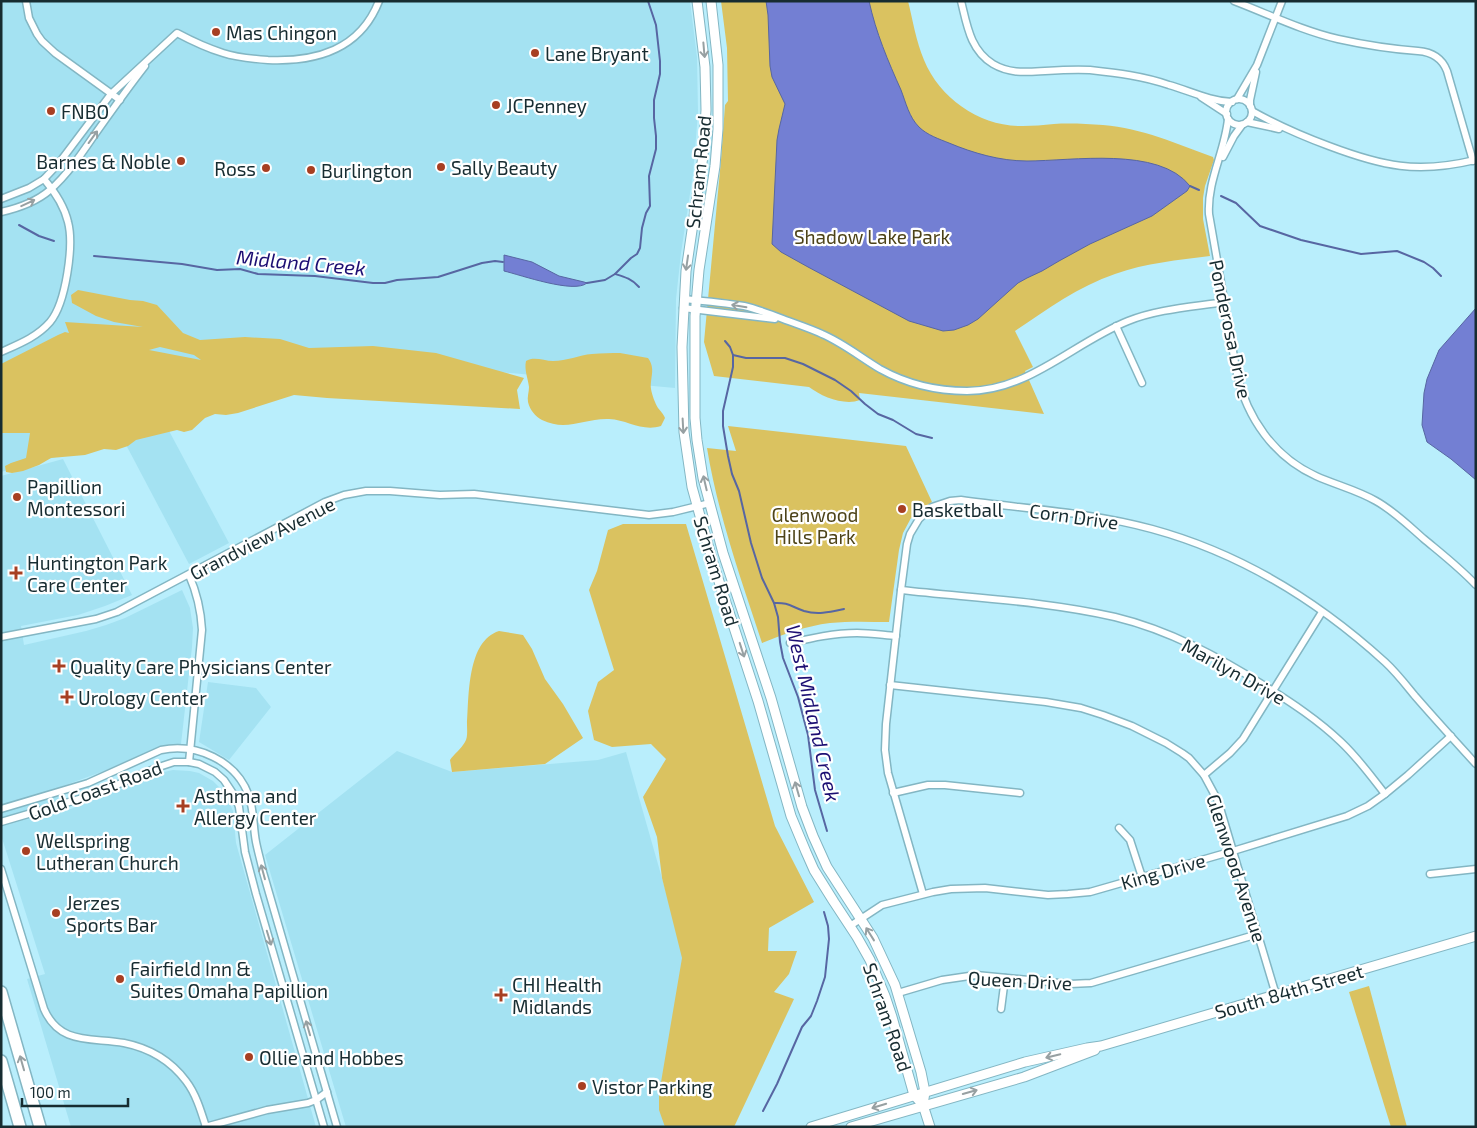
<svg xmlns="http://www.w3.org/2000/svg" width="1477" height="1128" font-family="'Exo 2',sans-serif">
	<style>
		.built { fill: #a4e2f2 }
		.green { fill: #dac260; fill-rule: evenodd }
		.water { fill: #737fd3; stroke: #5766a2 }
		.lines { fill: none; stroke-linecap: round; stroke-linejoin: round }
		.stream { stroke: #5766a2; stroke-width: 2 }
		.street-casing { stroke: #83b6c3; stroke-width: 9 }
		.secondary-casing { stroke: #83b6c3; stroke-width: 11 }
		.highway-casing { stroke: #83b6c3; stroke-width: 14 }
		.street { stroke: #fff; stroke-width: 6 }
		.secondary { stroke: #fff; stroke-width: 9 }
		.highway { stroke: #fff; stroke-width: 11 }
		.oneway { stroke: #97a0a2 }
		.poi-dot { fill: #a73f22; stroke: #fff; stroke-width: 2 }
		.labels { text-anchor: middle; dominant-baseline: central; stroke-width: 4.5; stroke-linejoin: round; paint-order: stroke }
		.poi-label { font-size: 19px; fill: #172c31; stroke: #fff; text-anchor: start }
		.street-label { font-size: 19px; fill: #172c31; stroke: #fff }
		.park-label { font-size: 19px; fill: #4d4318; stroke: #fff }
		.water-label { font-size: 20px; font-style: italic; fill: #1d0f73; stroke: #fff }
	</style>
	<rect width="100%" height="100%" fill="#b9eefc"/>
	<g class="built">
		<polygon points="1,1 690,1 697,57 698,113 693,174 681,253 676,299 675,388 400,363 1,472"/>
		<polygon points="168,429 229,543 189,564 124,441"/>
		<polygon points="63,459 132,595 105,606 78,615 21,626 24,645 86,631 106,625 125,618 182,590 190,608 193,628 192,647 181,744 161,747 151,750 104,771 55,789 63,812 164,772 173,770 190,771 199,773 213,781 225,793 233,811 236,843 316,1127 71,1127 27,979 45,974 1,835 1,476"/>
		<polygon points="208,682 256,688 271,707 229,760 199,742"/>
		<polygon points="397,751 452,772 598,760 626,752 729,1113 722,1127 346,1127 265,855"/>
	</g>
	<g class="green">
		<path d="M721,1H908C913,21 916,41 924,60C940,99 981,127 1023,126C1033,126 1043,125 1054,124C1070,123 1087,124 1103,125C1142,128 1177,144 1213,157L1214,160L1205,186L1203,198V219L1210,256C1178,260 1146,263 1115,274C1079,286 1046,310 1015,331L1033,367L1025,371L1044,414L859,393L860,400C845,406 822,397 809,387L714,376L704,342L721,160L725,105L728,101L727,48Z"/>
		<path d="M78,290L130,300L143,301L157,305L183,333L200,340L245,337L280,339L309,348L373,346L436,353L524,378L517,390L520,409L327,398L294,395L238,413L226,415L215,414L205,418L192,430L184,432L177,430L136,440L128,446L116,450L104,449L85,455L51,458L39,465L23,471L12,473L6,472L5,466L11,463L26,458L30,433H1V364L58,335L65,332L69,333L65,322L143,327L114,322L96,316L72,303L71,295ZM160,347L194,355L201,360L149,350Z"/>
		<path d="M620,353L648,358C656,369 650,377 651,389C652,395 655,403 658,408C661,412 663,413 665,418L661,426C642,432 628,420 609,419C584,418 567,432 542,420C535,416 530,410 528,402C527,397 529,392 529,387C528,378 524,370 526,361C534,356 544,361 553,361C567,361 579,355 592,354C602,353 611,353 620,353Z"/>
		<path d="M728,426L906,446L932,502L917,513L911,518L903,533L899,550L889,622C870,622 850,621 830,623C806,626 784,634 762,643C741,579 718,515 707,448L736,451Z"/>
		<polygon points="623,524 686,524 775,826 814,902 769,928 768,951 797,951 789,974 774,992 794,999 734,1127 665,1127 659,1110 659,1094 682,958 662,878 657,837 643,797 666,759 651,744 612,747 594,740 588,711 598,682 614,670 589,590 597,571 608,530"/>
		<path d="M499,631L523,635L532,649L545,679L563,704L583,738L545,764L452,772L450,760C454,754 461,749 465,742C468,738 467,729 467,724C469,696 467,641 499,631Z"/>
		<polygon points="1369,986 1407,1127 1391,1127 1349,992"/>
	</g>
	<g class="water">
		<path d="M766,1H869C876,33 888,61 901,90C906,103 909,117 919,127C927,135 939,139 949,143C973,153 1000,161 1027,161C1072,161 1159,146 1190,186L1187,191L1152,216L1090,244L1059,261L1042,271L1027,278L1018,283L978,319L968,325L954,330L943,331L909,321L808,267L781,252L772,244L777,140L779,129L785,104L772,77L770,66L768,15Z"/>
		<path d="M504,255L532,262L559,276L584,282L587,283C574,294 521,275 504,271Z"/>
		<polygon points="1476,308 1476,480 1451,459 1427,442 1422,425 1424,393 1427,379 1439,350"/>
	</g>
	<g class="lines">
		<g class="stream">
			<polyline points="1190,186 1199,190"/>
			<polyline points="1221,196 1236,203 1260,226 1301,240 1361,254 1397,251 1424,262 1433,268 1441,276"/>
			<polyline points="19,225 39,236 54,241"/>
			<polyline points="94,256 182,264 217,270 240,269 258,274 315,276 373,283 385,283 397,280 438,277 482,263 495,261 503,262"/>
			<path d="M615,274C625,277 632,279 639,287"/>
			<polyline points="587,283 605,280 615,274 631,258 637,254 640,248 642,228 646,213 650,206 649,176 656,149 656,136 654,118 654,100 660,74 660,61 656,25 648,1"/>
			<polyline points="725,341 730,347 733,355 733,367 723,411 723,426 728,456 732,474 739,491 751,543 762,578 774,603 778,617 780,642 783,658 798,697 808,735 815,790 827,831"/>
			<polyline points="733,355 746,358 785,358 803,364 835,380 851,391 865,404 878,414 893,420 916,434 932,438"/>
			<path d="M774,603C788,602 792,607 804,611C818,615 830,612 844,609"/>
			<polyline points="763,1111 777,1084 802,1027 811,1016 817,1001 825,977 829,939 828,926 824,912"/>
		</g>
		<defs>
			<g id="street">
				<polyline points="26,1 29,18 37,34 42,41 55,53 120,100"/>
				<path d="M961,1C967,25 970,50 993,64C1010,74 1026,72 1045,71C1060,70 1075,69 1090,70C1117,73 1143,76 1169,85C1190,91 1210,101 1232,102"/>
				<path d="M1234,1C1268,14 1303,31 1338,39C1365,45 1391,49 1418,51C1432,52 1442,58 1447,71L1473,161"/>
				<polyline points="1201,97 1227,114"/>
				<polyline points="1237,99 1257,65 1282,1"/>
				<circle cx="1239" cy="112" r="13"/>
				<polyline points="1250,106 1250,100 1256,72"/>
				<path d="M1252,111C1277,125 1302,136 1329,146C1382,166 1417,174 1475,160"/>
				<path d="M1228,119C1225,151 1207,181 1209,214L1237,374C1247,418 1274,457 1316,476C1336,485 1357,490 1376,501C1394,511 1409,526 1424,539C1442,554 1460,568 1476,585"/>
				<polyline points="1247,122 1279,129"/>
				<polyline points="1223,157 1234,136 1242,125"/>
				<path d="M1,199L29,188L44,179L59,163L111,94L177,33C192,41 207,48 223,53C238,58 253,59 268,60C316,62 360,50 379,1"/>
				<path d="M1,212C19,208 36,202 50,190C67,175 80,156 93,137C110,113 127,89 145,66"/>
				<path d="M684,299C704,301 724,303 744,306C757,309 770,314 783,319C796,324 809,328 822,334C843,343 860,357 880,369C907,384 936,391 967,391C1029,391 1073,343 1128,321C1158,309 1192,307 1224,302"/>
				<polyline points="683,308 775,319"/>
				<polyline points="1116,326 1142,383"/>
				<path d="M1,352C19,344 37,337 50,322C66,303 74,245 68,222C64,205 55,192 44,179"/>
				<path d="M901,590C972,598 1045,601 1115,617C1169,630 1219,657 1265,686C1292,703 1318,720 1341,742C1358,758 1371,776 1385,794"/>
				<polyline points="1,637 96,619 117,612 325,502 344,495 366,491 390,491 440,495 474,494 649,515 673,512 710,503"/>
				<path d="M790,643C812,638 834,633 857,633C870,633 883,635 896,636"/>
				<polyline points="890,685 1046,702 1081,708 1103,715 1132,726 1166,743 1182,753 1189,758 1204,775 1218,801 1276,995"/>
				<path d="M189,762L202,630C201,611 197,593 189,575"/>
				<polyline points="1204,775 1230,753 1243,739 1322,612"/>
				<polyline points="893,793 928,785 945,785 1020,793"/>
				<path d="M1,809L88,783L161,750C196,743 236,760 249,796C254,811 253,826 256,842C258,852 261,862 263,872L337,1127"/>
				<polyline points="1,822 93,795 159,767 174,762 189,762 199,764 215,772 224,780 236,798 239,807 245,852 256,894 324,1127"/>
				<polyline points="1119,828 1130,840 1142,877"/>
				<path d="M1,869L44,1009C60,1046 93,1037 124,1043C149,1048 171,1061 186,1081C196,1094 201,1111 206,1127"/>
				<polyline points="1430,874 1476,869"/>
				<path d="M923,894L888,773L885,750L886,724L901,590L907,544L910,534L919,519L932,507L950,501L961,500C1025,509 1090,512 1152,529C1240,553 1318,601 1385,662C1396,672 1406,685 1415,696C1435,719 1455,741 1476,764"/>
				<polyline points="850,926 882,905 933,892 951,889 985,888 1048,895 1068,894 1090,892 1233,851 1347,816 1368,806 1385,794 1408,775 1451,736"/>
				<polyline points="898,993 942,980 976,975 1070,984 1091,983 1258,934"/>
				<polyline points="1001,1009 1005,978"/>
				<polyline points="205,1127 267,1110 308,1103 316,1100 327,1092"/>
			</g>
			<g id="secondary">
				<polyline points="697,1 705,67 706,110 703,156 686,271 682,347 684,432 692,487 713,563 758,701 791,816 806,852 814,870 834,902 857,937 870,960 885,996 892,1017 914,1095 923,1105"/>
				<polyline points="711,1 718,65 718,129 715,166 699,270 695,316 695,418 697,440 703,478 723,553 771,698 802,807 813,836 827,867 873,938 895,985 921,1072 925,1092 923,1105 930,1127"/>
				<polyline points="811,1127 1025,1062 1087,1048 1101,1046 1476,936"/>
				<polyline points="851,1127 1024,1077 1095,1050"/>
			</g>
			<g id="highway">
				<polyline points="1,992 40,1127"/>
				<polyline points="1,1061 20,1127"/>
			</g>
		</defs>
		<use href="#street" class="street-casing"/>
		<use href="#secondary" class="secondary-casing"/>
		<use href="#highway" class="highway-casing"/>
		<use href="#street" class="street"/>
		<use href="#secondary" class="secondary"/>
		<use href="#highway" class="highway"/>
	</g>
	<defs><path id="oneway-shaft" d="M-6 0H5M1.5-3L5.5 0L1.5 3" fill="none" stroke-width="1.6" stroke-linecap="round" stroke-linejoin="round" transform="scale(1.25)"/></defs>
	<g class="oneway">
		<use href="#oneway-shaft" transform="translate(704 50) rotate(85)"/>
		<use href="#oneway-shaft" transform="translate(93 137) rotate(-54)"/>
		<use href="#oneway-shaft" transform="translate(28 203) rotate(-25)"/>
		<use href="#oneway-shaft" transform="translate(687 263) rotate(98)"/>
		<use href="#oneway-shaft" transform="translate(739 306) rotate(-171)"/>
		<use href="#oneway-shaft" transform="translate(683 426) rotate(87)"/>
		<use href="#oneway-shaft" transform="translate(705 483) rotate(-103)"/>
		<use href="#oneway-shaft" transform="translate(742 650) rotate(72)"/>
		<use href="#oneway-shaft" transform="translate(797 789) rotate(-106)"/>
		<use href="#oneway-shaft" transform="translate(263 872) rotate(-105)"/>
		<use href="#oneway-shaft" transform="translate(870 934) rotate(-122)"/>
		<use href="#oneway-shaft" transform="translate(269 938) rotate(73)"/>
		<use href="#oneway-shaft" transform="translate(308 1028) rotate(-106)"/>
		<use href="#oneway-shaft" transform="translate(1053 1056) rotate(167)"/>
		<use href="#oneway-shaft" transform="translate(22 1063) rotate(-106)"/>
		<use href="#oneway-shaft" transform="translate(970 1092) rotate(-16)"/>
		<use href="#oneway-shaft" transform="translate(879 1106) rotate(163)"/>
	</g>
	<g class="poi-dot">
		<circle cx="216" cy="32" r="5"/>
		<circle cx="535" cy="53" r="5"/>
		<circle cx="496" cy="105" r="5"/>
		<circle cx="51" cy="111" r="5"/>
		<circle cx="181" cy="161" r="5"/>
		<circle cx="441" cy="167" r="5"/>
		<circle cx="266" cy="168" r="5"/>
		<circle cx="311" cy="170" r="5"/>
		<circle cx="17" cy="497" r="5"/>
		<circle cx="902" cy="509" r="5"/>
		<path d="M13.5 565.5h5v5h5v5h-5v5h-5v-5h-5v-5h5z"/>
		<path d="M56.5 658.5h5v5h5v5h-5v5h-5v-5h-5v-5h5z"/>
		<path d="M64.5 689.5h5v5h5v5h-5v5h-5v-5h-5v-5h5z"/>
		<path d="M180.5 798.5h5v5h5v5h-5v5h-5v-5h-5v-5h5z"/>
		<circle cx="26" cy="851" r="5"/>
		<circle cx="56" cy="913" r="5"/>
		<circle cx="120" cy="979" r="5"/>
		<path d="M498.5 987.5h5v5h5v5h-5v5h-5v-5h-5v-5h5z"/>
		<circle cx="249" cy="1057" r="5"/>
		<circle cx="582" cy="1086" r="5"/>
	</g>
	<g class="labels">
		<g class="poi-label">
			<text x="226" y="32">Mas Chingon</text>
			<text x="545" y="53">Lane Bryant</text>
			<text x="506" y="105">JCPenney</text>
			<text x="61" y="111">FNBO</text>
			<text x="171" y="161" text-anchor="end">Barnes &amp; Noble</text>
			<text x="451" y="167">Sally Beauty</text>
			<text x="256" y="168" text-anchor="end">Ross</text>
			<text x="321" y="170">Burlington</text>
			<text x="27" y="486">Papillion<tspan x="27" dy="22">Montessori</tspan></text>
			<text x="912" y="509">Basketball</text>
			<text x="27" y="562">Huntington Park<tspan x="27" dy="22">Care Center</tspan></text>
			<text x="70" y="666">Quality Care Physicians Center</text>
			<text x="78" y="697">Urology Center</text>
			<text x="194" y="795">Asthma and<tspan x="194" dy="22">Allergy Center</tspan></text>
			<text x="36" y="840">Wellspring<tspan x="36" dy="22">Lutheran Church</tspan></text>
			<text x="66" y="902">Jerzes<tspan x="66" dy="22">Sports Bar</tspan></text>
			<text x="130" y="968">Fairfield Inn &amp;<tspan x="130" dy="22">Suites Omaha Papillion</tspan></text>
			<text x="512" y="984">CHI Health<tspan x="512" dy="22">Midlands</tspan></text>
			<text x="259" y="1057">Ollie and Hobbes</text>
			<text x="592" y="1086">Vistor Parking</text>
		</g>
		<g class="street-label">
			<text transform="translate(698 172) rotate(-84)">Schram Road</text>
			<text transform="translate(1231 329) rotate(78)">Ponderosa Drive</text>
			<text transform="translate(1074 516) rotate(8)">Corn Drive</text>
			<text transform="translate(262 538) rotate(-27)">Grandview Avenue</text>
			<text transform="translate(717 571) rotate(73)">Schram Road</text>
			<text transform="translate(1234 671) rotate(29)">Marilyn Drive</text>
			<text transform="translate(95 790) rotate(-20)">Gold Coast Road</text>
			<text transform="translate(1237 868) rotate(72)">Glenwood Avenue</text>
			<text transform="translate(1163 871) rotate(-16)">King Drive</text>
			<text transform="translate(1020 980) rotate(3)">Queen Drive</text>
			<text transform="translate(1289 991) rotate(-16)">South 84th Street</text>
			<text transform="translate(888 1017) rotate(71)">Schram Road</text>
		</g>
		<g class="park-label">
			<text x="872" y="236">Shadow Lake Park</text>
			<text x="815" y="514">Glenwood<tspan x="815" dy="22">Hills Park</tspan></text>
		</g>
		<g class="water-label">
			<text transform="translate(301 262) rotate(5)">Midland Creek</text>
			<text transform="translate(814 713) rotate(77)">West Midland Creek</text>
		</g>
	</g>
	<rect width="1477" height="1128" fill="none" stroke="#172c31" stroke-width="5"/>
	<path d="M22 1098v8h106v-8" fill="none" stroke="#172c31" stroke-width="2.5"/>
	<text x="30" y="1098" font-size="15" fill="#172c31" stroke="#ffffff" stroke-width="4" paint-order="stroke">100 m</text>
</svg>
